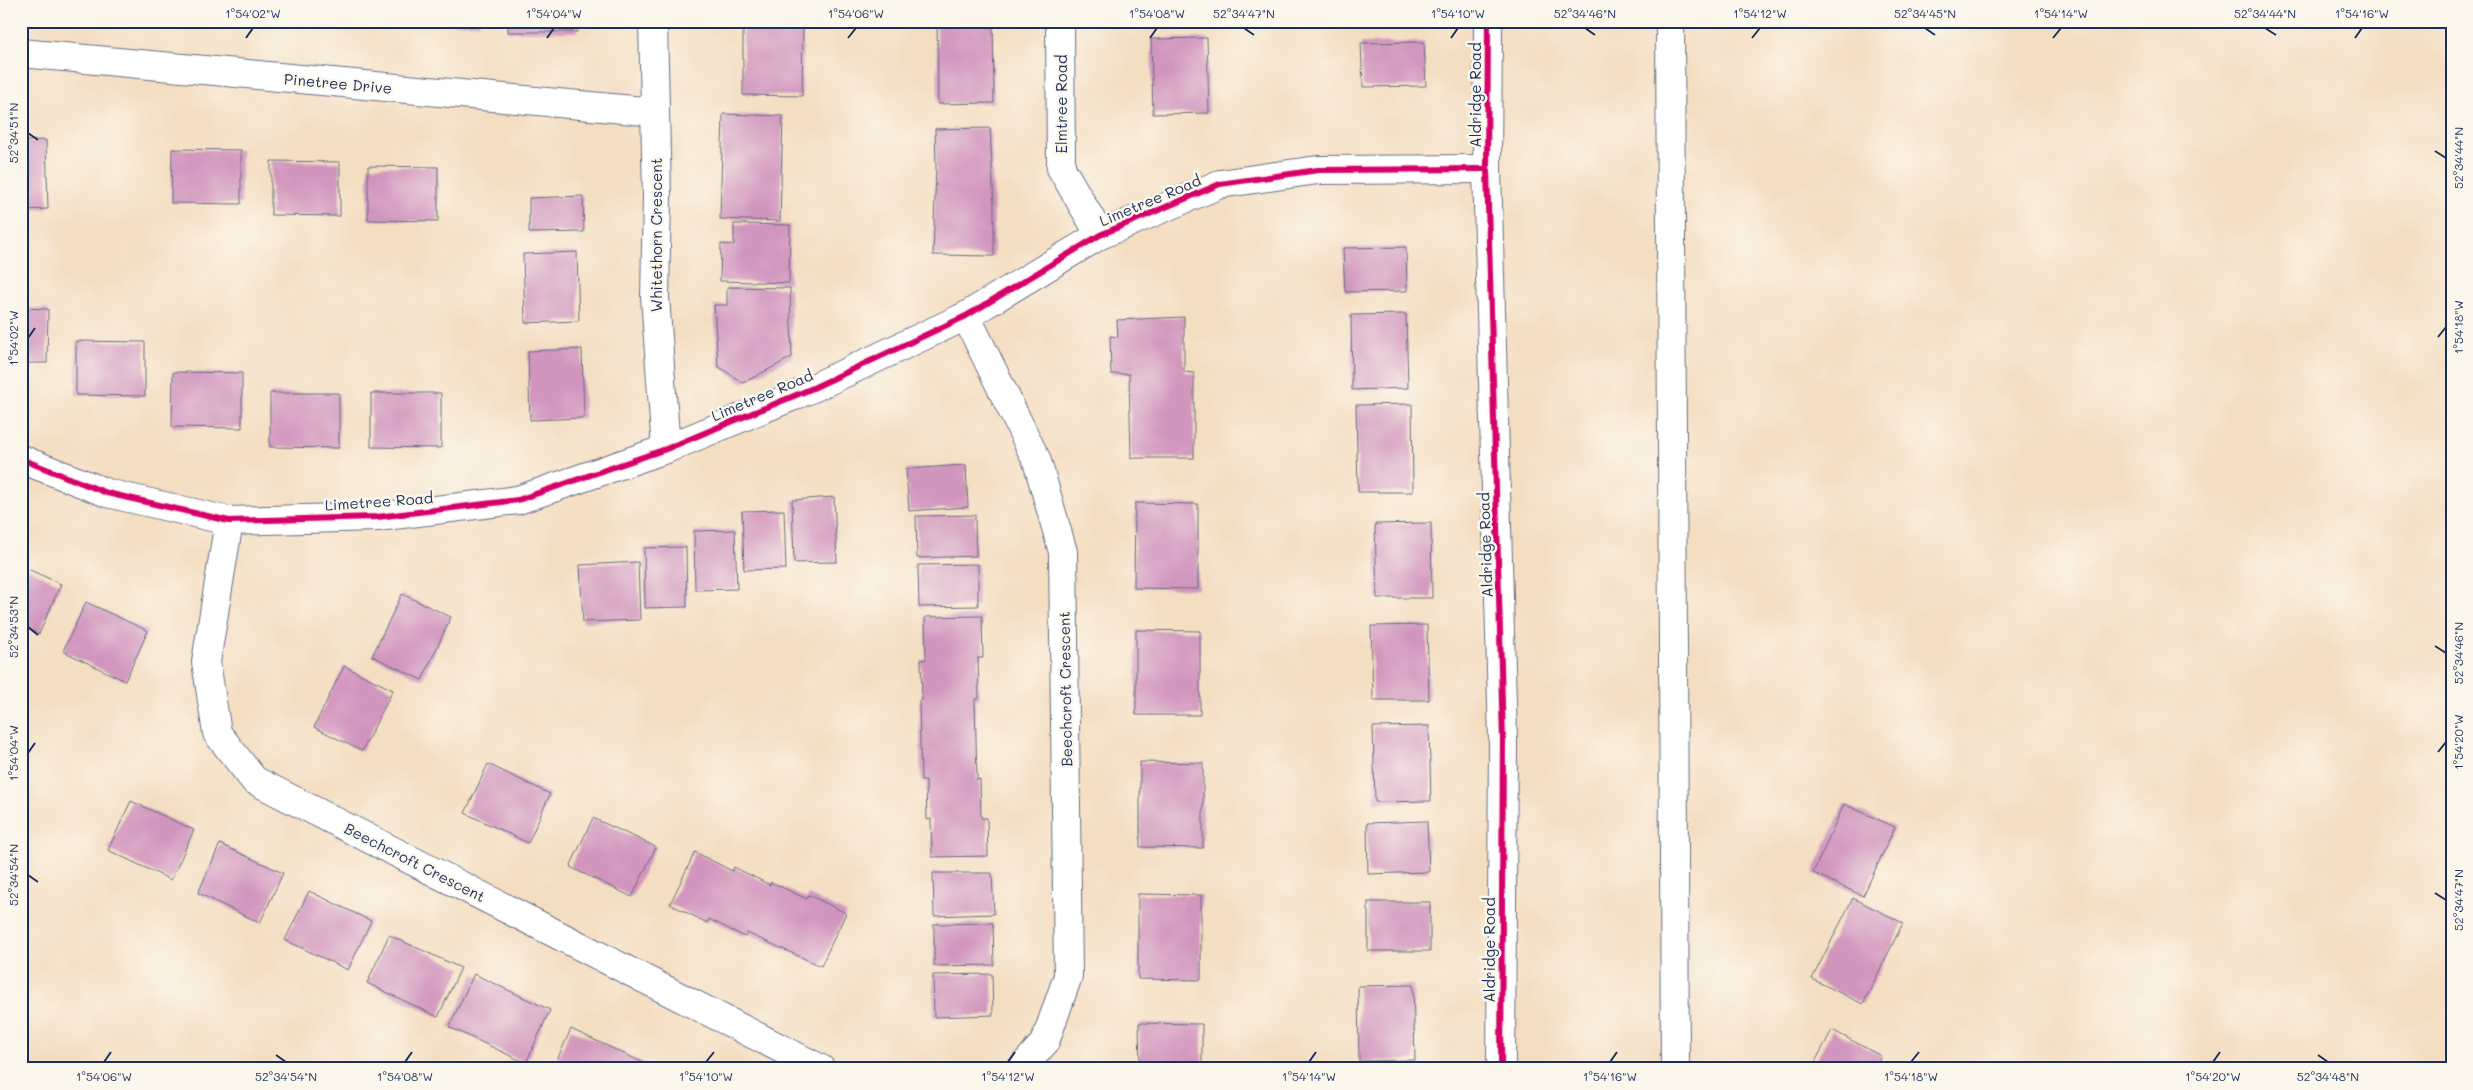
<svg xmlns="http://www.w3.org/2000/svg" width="2473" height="1090" font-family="Mali,sans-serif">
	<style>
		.building { fill: #d196be }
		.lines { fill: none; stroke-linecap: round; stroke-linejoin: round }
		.minor-casing { stroke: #676c81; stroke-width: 30 }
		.tertiary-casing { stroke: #676c81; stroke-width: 30 }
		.minor { stroke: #fff; stroke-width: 28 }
		.tertiary { stroke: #fff; stroke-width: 28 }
		.cycleway-casing { stroke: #fbf7ec; stroke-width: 9 }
		.cycleway { stroke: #d6006c; stroke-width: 6 }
		.ticks { fill: none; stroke: #1b2f5e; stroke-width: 2 }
		.labels { text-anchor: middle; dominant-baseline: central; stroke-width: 5; stroke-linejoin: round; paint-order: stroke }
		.street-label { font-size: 15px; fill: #1b2f5e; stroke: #fbf7ec }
		.neatline { fill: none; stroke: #1b2f5e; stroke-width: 2 }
		.ticks-label { font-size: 12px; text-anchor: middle; fill: #1b2f5e }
	</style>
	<rect width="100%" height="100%" fill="#fbf7ec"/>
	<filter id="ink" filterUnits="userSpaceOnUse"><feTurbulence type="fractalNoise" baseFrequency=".02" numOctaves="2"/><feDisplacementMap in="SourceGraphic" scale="10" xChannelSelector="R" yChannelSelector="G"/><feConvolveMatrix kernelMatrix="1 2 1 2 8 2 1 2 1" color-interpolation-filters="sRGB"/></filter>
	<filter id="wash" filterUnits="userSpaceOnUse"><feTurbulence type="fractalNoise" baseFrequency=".0096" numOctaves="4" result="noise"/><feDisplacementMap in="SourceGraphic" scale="20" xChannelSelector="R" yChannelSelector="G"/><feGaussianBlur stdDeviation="1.12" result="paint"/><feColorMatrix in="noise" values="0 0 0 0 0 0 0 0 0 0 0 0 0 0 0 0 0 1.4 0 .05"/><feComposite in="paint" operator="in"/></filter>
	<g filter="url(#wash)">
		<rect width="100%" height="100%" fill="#f4dec2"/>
		<g id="blocks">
			<g class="building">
				<polygon points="410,21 479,21 479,24 410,23"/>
				<rect x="508" y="21" width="69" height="11"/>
				<polygon points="937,21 993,21 994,103 938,104"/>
				<polygon points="743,26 803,26 802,96 743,95"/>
				<polygon points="1207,38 1209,113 1153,114 1151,39"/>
				<polygon points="1424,42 1426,86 1363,87 1361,43"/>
				<polygon points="723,114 783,116 780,221 720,219"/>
				<polygon points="990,128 994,204 994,256 933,255 936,168 935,129"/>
				<polygon points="46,140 48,209 21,210 21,141"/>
				<polygon points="172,149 241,150 241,204 171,203"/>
				<polygon points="271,161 340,162 340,216 271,215"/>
				<polygon points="368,166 438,167 438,221 368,220"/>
				<polygon points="583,196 584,232 529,233 529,198"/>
				<polygon points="734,224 790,225 789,283 720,281 721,244 734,245"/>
				<polygon points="1406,247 1407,291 1345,292 1343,248"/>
				<polygon points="577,252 579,321 525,323 523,254"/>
				<polygon points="727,287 790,288 792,357 743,383 718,366 714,305 727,305"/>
				<polygon points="21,308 48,309 47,363 21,363"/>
				<polygon points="1406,314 1408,388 1352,390 1351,315"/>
				<polygon points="1184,317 1184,372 1194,373 1194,458 1131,458 1129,374 1111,374 1110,336 1118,337 1117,320"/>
				<polygon points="76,341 145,342 145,396 76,395"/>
				<polygon points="582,349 584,418 530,420 528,351"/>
				<polygon points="173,372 242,373 242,428 172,427"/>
				<polygon points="270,393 339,393 339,448 270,447"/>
				<polygon points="371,393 441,393 441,448 371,447"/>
				<polygon points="1412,404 1413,492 1358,492 1356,405"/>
				<polygon points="966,465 968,507 909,511 906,469"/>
				<polygon points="834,497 837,562 794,563 792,500"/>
				<polygon points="1135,503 1198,504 1198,589 1134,588"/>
				<polygon points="784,510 786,569 744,570 742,511"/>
				<polygon points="975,515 976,556 917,558 916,516"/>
				<polygon points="1431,523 1432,598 1377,598 1375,524"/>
				<polygon points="735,530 737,589 695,590 694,531"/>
				<polygon points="686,547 687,607 645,608 644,548"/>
				<polygon points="638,562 640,620 583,622 580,565"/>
				<polygon points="978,564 978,606 919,607 918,565"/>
				<polygon points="21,566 61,584 39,634 21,625"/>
				<polygon points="402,594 451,617 422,680 372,656"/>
				<polygon points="86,602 148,631 125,681 63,651"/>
				<polygon points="982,616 983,658 978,658 979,699 975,699 977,780 980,779 981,818 987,818 988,856 932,857 931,819 927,820 926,781 921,781 919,700 922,700 921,660 926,659 925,617"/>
				<polygon points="1427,625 1429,700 1373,700 1371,626"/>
				<polygon points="1136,630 1200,631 1200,715 1136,715"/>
				<polygon points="344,666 393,690 362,751 314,727"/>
				<polygon points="1429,726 1431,801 1375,802 1373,727"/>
				<polygon points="1140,762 1203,763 1203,848 1140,847"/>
				<polygon points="488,764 550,794 528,843 465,813"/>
				<polygon points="131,801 194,830 171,880 108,850"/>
				<polygon points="1844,804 1895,827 1863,896 1813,873"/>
				<polygon points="593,818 656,847 632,897 570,867"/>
				<polygon points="1427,821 1429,872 1368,874 1367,823"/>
				<polygon points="220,844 283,873 260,923 198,893"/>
				<polygon points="695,852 732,871 734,867 770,885 771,882 807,899 809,895 846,913 821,966 747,933 745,937 709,919 707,923 670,904"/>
				<polygon points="933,873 992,873 994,914 934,916"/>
				<polygon points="309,891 371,921 348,970 285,940"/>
				<polygon points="1138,894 1201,895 1201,980 1138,979"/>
				<polygon points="1853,898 1903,923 1863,1004 1812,979"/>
				<rect x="1368" y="902" width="62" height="49"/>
				<polygon points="993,923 994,965 934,966 934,924"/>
				<polygon points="389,935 461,968 438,1017 367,983"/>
				<polygon points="474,974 550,1010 526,1063 449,1027"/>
				<polygon points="992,974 993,1015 934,1017 933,975"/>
				<polygon points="1413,985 1415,1060 1359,1061 1358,986"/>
				<polygon points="1139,1023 1202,1024 1202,1069 1140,1069"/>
				<polygon points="571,1029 648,1065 646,1069 553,1069"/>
				<polygon points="1832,1030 1881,1056 1875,1069 1828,1069 1815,1062"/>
			</g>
		</g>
	</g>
	<g filter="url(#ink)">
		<use href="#blocks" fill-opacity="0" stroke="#676c81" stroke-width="1"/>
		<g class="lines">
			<defs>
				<g id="minor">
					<polyline points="653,21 657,196 655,297 666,449"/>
					<polyline points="1060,21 1061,168 1100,235"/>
					<polyline points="1488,21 1487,169 1503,740 1501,1069"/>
					<polyline points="21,53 655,112"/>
					<polyline points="966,316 1037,461 1063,552 1068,976 1045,1042 1021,1069"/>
					<polyline points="21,459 107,493 229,521 377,517 518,500 666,449 813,388 966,316 1100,235 1220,184 1318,170 1487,169"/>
					<polyline points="229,521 206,662 217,733 254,780 821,1069"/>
				</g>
				<polyline id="tertiary" points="1670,21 1675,1069"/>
			</defs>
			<use href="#minor" class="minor-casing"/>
			<use href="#tertiary" class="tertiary-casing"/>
			<use href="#minor" class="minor"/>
			<use href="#tertiary" class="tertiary"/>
			<defs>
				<g id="cycleway">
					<polyline points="1488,21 1487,169 1503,740 1501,1069"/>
					<polyline points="21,459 107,493 229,521 377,517 518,500 666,449 813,388 966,316 1100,235 1220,184 1318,170 1487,169"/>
				</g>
			</defs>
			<use href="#cycleway" class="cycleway-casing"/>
			<use href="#cycleway" class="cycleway"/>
		</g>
	</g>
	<path class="ticks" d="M1244,28L1254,35M1585,28L1595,35M1925,28L1935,35M2265,28L2276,35M246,38L253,28M547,38L554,28M848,38L856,28M1150,38L1157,28M1451,38L1458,28M1752,38L1760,28M2053,38L2061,28M2355,38L2362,28M28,133L38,140M2435,151L2446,158M2438,337L2446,327M28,338L35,328M28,627L38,635M2435,646L2446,653M2438,752L2446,742M28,753L35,743M28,875L38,882M2435,893L2446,900M276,1055L286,1062M2318,1055L2328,1062M104,1062L111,1052M405,1062L412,1052M706,1062L714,1052M1008,1062L1015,1052M1309,1062L1316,1052M1610,1062L1617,1052M1911,1062L1919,1052M2213,1062L2220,1052"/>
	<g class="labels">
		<g class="street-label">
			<text transform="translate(338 83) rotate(5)">Pinetree Drive</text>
			<text transform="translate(1475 95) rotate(-90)">Aldridge Road</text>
			<text transform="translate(1061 104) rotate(-90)">Elmtree Road</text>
			<text transform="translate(1150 200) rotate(-23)">Limetree Road</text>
			<text transform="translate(656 235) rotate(-90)">Whitethorn Crescent</text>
			<text transform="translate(762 395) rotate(-23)">Limetree Road</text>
			<text transform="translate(379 501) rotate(-4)">Limetree Road</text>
			<text transform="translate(1485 545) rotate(-92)">Aldridge Road</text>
			<text transform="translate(1065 689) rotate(-91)">Beechcroft Crescent</text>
			<text transform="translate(415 862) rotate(27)">Beechcroft Crescent</text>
			<text transform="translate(1489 950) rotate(-90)">Aldridge Road</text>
		</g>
	</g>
	<rect width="2473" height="1090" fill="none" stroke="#fbf7ec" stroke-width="55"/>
	<rect x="28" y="28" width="2418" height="1034" class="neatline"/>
	<g class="ticks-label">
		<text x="253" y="18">1°54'02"W</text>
		<text x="554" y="18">1°54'04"W</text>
		<text x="856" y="18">1°54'06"W</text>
		<text x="1157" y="18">1°54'08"W</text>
		<text x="1244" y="18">52°34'47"N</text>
		<text x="1458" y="18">1°54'10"W</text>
		<text x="1585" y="18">52°34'46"N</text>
		<text x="1760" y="18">1°54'12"W</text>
		<text x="1925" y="18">52°34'45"N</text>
		<text x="2061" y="18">1°54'14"W</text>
		<text x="2265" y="18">52°34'44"N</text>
		<text x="2362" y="18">1°54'16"W</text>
		<text transform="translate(14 133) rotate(-90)" y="4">52°34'51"N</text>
		<text transform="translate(2459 158) rotate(-90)" y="4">52°34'44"N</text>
		<text transform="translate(2459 327) rotate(-90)" y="4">1°54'18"W</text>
		<text transform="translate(14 338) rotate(-90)" y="4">1°54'02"W</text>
		<text transform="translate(14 627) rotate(-90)" y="4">52°34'53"N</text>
		<text transform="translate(2459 653) rotate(-90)" y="4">52°34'46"N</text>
		<text transform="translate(2459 742) rotate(-90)" y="4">1°54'20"W</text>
		<text transform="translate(14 753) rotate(-90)" y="4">1°54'04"W</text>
		<text transform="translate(14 875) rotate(-90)" y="4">52°34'54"N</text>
		<text transform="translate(2459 900) rotate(-90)" y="4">52°34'47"N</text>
		<text x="104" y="1081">1°54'06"W</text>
		<text x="286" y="1081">52°34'54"N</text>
		<text x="405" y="1081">1°54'08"W</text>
		<text x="706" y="1081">1°54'10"W</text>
		<text x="1008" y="1081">1°54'12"W</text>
		<text x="1309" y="1081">1°54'14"W</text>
		<text x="1610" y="1081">1°54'16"W</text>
		<text x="1911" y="1081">1°54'18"W</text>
		<text x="2213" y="1081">1°54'20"W</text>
		<text x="2328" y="1081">52°34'48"N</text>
	</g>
</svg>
